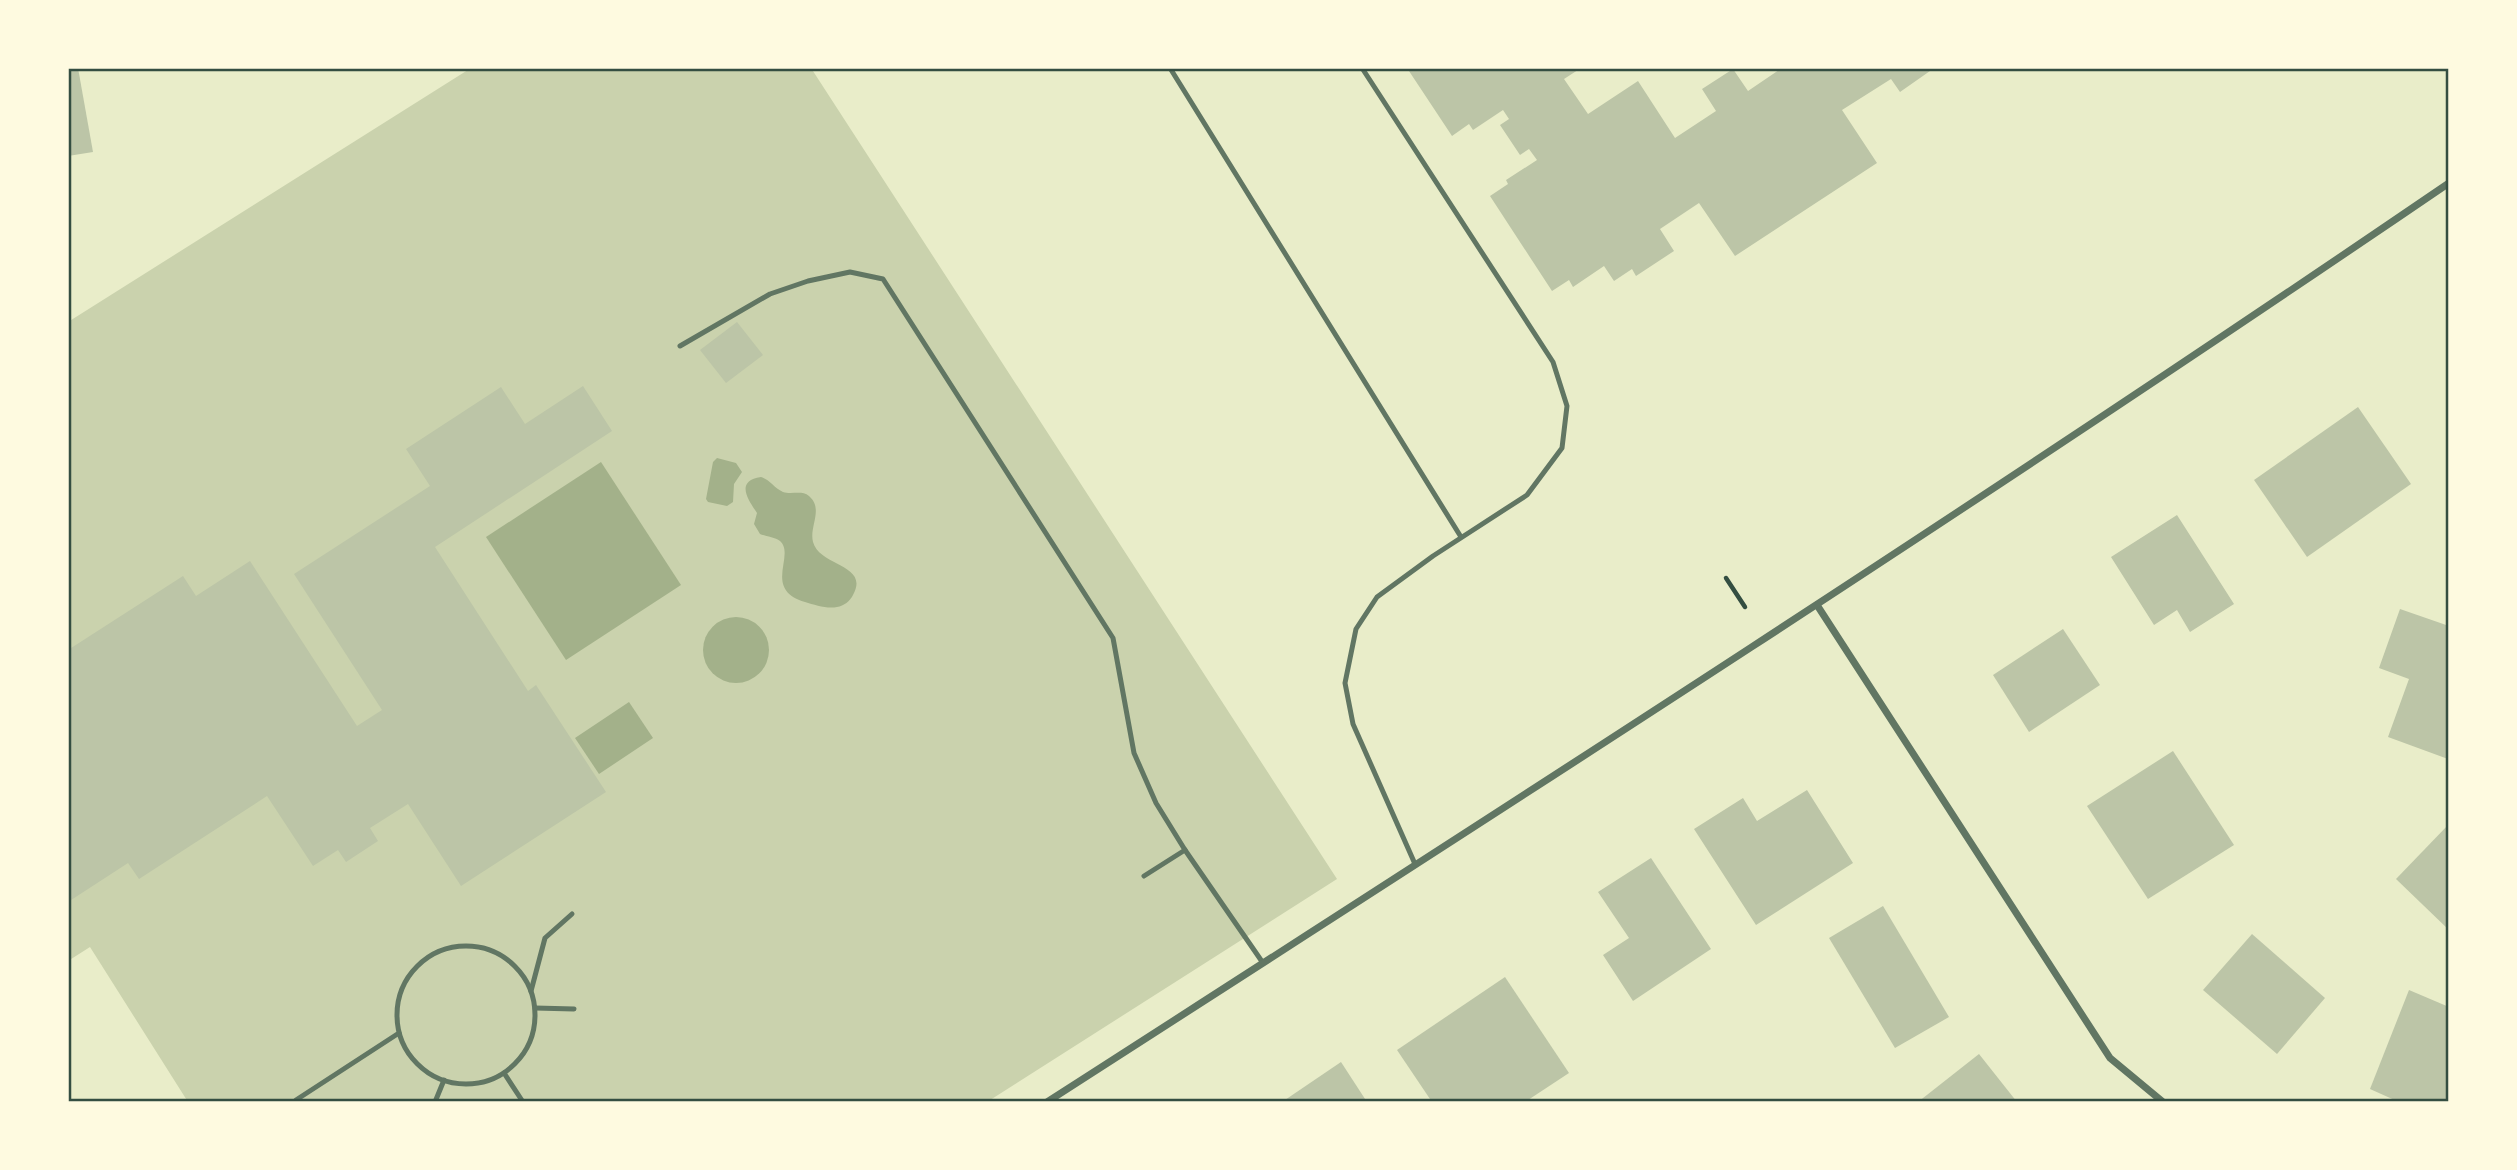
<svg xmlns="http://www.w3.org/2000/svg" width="2517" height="1170" font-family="'Playfair Display',serif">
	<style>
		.green { fill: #cad2ad }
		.water { fill: #a3b18a }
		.building { fill: #bcc5a7 }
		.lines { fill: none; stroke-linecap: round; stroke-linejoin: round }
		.path { stroke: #344e41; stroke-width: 4.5 }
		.service { stroke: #617663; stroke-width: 5 }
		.minor { stroke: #617663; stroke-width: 7 }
		.neatline { fill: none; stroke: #344e41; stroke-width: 2.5 }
	</style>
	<rect width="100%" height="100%" fill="#e9edc9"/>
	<polygon class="green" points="471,68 811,68 1337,879 987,1102 188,1102 90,947 68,961 68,322"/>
	<g class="water">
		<polygon points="717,458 736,463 742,472 734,484 733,502 727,506 708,502 706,499 713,462"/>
		<polygon points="601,462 681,585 566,660 486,537"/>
		<path d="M761,477C770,480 774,488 783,492C791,495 802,490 809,496C824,509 809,526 813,542C820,567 870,564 853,595C850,601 844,606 837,607C827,609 815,605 805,602C762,589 796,555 780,541C775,537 765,536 760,534L754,524L757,513C749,501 734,481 761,477Z"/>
		<circle cx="736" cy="650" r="33"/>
		<polygon points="629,702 653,738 599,774 575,738"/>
	</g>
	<g class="building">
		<polygon points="68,68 78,68 93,152 68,156"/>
		<polygon points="1407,68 1581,68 1564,79 1588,114 1638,81 1675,138 1716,111 1702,89 1733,69 1748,91 1782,68 1928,68 1930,71 1900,92 1891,79 1842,110 1877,163 1735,256 1699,203 1660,229 1674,251 1636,276 1632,269 1614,281 1604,266 1573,287 1569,280 1552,291 1490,196 1508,184 1506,180 1537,160 1529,149 1520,155 1500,125 1509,119 1503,110 1473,130 1469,124 1452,136"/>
		<polygon points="737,322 763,355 726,383 700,350"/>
		<polygon points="583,386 612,431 435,547 528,691 536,685 606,792 461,886 408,804 370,828 378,841 346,862 338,850 313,866 267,796 139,879 128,863 68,902 68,650 183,576 196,596 250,561 357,726 382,710 294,574 430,486 406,449 501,387 525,424"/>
		<polygon points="2358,407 2411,484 2307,557 2254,480"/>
		<polygon points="2177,515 2234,604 2190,632 2177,610 2154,625 2111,557"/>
		<polygon points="2400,609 2449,626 2448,759 2388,737 2409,679 2379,668"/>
		<polygon points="2063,629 2100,685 2029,732 1993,675"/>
		<polygon points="2173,751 2234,845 2148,899 2087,806"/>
		<polygon points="1807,790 1853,863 1756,925 1694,829 1743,798 1757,821"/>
		<polygon points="2449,824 2449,930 2396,879"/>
		<polygon points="1651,858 1711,949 1633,1001 1603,955 1629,938 1598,892"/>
		<polygon points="1883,906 1949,1017 1895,1048 1829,938"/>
		<polygon points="2252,934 2325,998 2277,1054 2203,990"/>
		<polygon points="1505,977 1569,1073 1525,1102 1432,1102 1397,1050"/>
		<polygon points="2409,990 2449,1007 2449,1102 2399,1102 2370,1089"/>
		<polygon points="1979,1054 2017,1102 1918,1102"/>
		<polygon points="1341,1062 1367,1102 1282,1102"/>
	</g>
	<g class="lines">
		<polyline class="path" points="1726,578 1745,607"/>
		<g class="service">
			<polyline points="1170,68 1461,537"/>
			<polyline points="1362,68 1553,362 1567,406 1562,448 1527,495 1433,556 1377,597 1356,629 1345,683 1353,724 1415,864"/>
			<polyline points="680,346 770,294 808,281 850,272 883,279 1113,638 1134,753 1156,803 1185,850 1263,963"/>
			<polyline points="1144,876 1185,850"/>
			<circle cx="466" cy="1015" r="69"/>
			<polyline points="531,991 545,938 572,914"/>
			<polyline points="535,1008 574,1009"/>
			<polyline points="504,1073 523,1102"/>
			<polyline points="296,1100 399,1033"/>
			<polyline points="435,1102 444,1080"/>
		</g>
		<g class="minor">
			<polyline points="1817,605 2110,1058 2163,1102"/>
			<path d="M1047,1102C1517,800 1987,498 2449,183"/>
		</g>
	</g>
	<rect width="2517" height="1170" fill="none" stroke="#fefae0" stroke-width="140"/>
	<rect x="70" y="70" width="2377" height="1030" class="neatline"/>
</svg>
